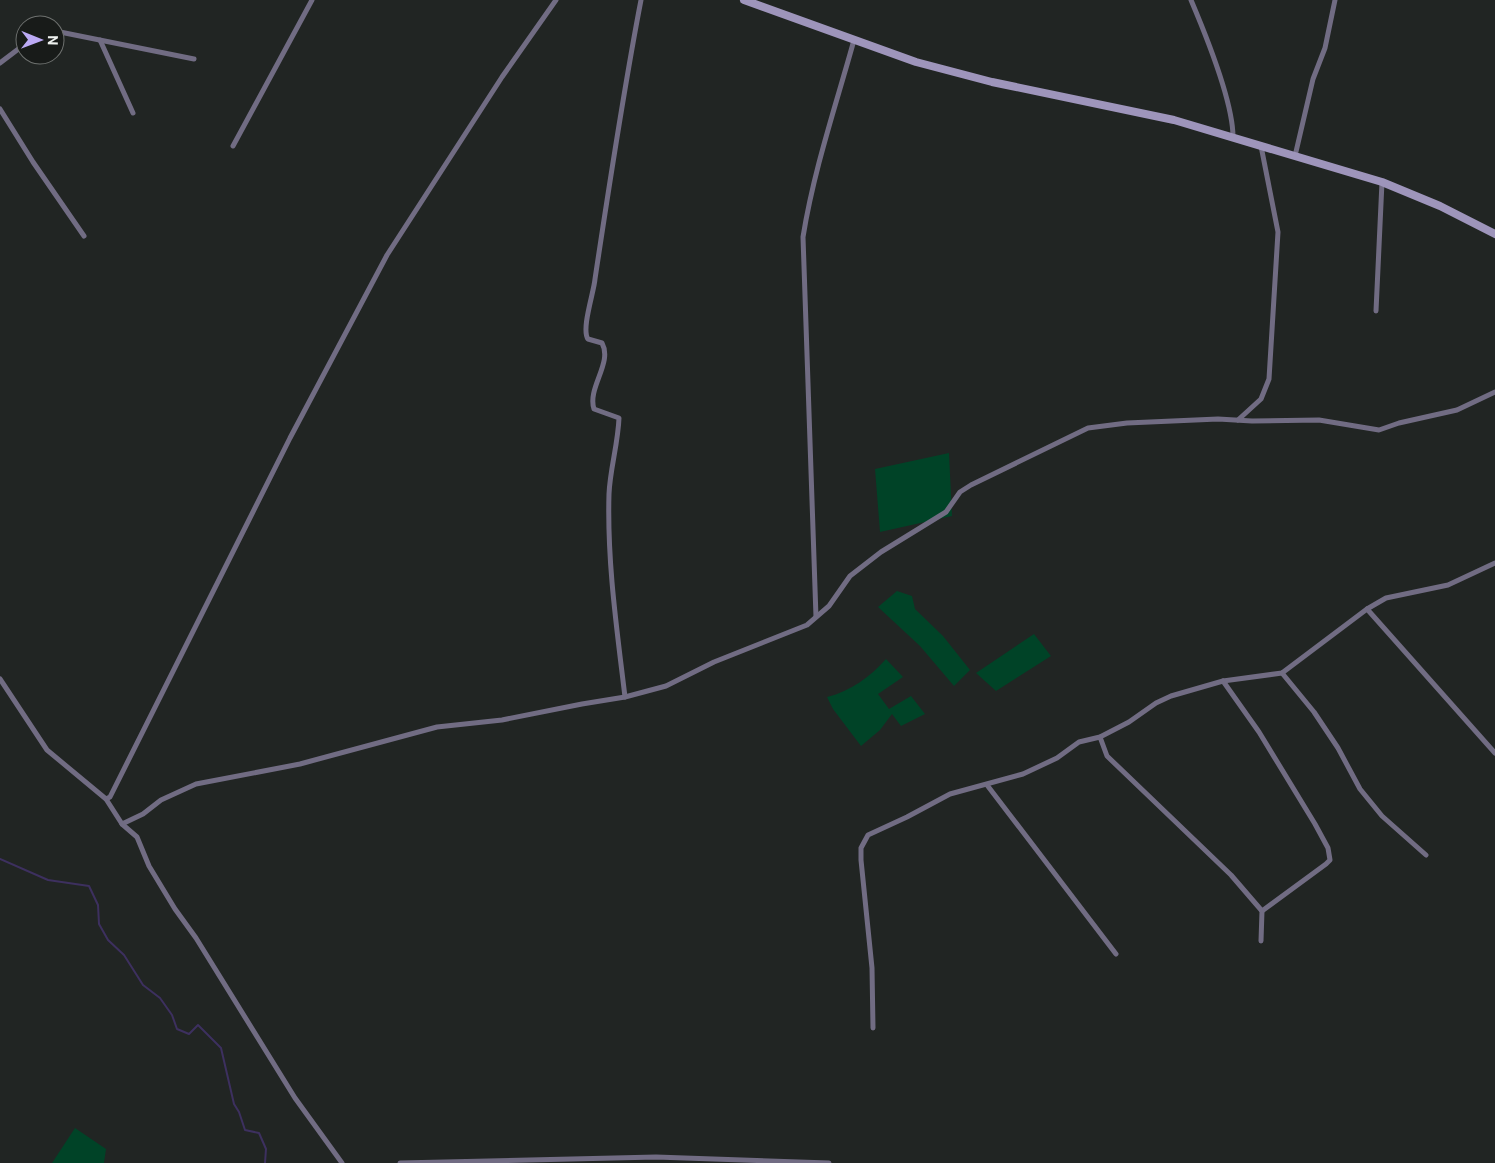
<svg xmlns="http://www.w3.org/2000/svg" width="1495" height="1163" font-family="Roboto,sans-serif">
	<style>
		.green { fill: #004327 }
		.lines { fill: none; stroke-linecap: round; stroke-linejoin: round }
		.stream { stroke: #3d305f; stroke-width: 2 }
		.street { stroke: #716c83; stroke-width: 5 }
		.secondary { stroke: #9e95bb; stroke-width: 8 }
	</style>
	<rect width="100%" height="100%" fill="#212523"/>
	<g class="green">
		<polygon points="949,453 952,516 880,532 875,469"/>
		<polygon points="897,591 912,596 915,609 943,636 970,670 954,686 920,646 878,607"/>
		<polygon points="1034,634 1051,656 996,691 976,673"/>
		<path d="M886,659L903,677L878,694L889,709L911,696L925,714L901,726L892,714L880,730L861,746L833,709L827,697C851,691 870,677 886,659Z"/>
		<polygon points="75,1128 106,1149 104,1163 52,1163"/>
	</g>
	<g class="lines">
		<polyline class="stream" points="0,859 48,880 89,886 98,905 99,924 108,940 124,955 143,985 160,998 172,1015 177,1029 189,1034 198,1025 221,1048 234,1104 239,1112 245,1130 259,1133 266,1149 265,1163"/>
		<g class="street">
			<path d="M1191,0C1205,33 1233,103 1233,137"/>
			<polyline points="55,31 194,59"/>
			<polyline points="100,40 133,113"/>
			<polyline points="0,63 25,44"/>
			<polyline points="0,109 33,162 84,236"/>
			<polyline points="233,146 312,0"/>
			<polyline points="1295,156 1313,79 1325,48 1335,0"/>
			<polyline points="1376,311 1382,182"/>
			<polyline points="1238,420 1261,399 1269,379 1278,232 1261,146"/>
			<polyline points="1367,609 1495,753"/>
			<path d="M816,617L803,237C814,169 836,105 854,40"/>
			<polyline points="1282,673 1314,712 1338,748 1360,789 1382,816 1426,855"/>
			<polyline points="0,679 47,750 106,799 122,824 137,837 149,866 175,909 196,938 295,1098 342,1163"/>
			<polyline points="1223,681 1259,732 1315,824 1328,848 1330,860 1326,864 1262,911"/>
			<path d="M625,697C617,630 607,562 609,494C610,469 618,444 619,418L594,409C587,388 613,363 602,343L588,339C581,329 594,292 595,279C609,186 623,93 641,0"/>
			<polyline points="1100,737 1107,756 1231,875 1262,911 1261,941"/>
			<polyline points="987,785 1116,954"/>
			<polyline points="106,799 110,797 290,438 387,255 502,77 556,0"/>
			<polyline points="122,824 143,814 161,800 196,784 300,764 437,727 502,720 582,704 625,697 666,686 714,662 807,625 829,606 850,576 881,552 946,512 960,492 971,485 1088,428 1127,423 1218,419 1252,421 1319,420 1379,430 1399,423 1457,410 1495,392"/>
			<polyline points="873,1028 872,968 861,860 861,848 868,835 907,817 950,794 1023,774 1057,758 1079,742 1100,737 1129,722 1156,703 1171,696 1223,681 1282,673 1367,609 1386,598 1448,585 1495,563"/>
			<polyline points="400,1163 656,1157 829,1163"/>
		</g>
		<polyline class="secondary" points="744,0 916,62 992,82 1174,120 1382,182 1440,206 1495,234"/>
	</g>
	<g transform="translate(40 40) rotate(91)"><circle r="24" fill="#181b19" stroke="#6e716f"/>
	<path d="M0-4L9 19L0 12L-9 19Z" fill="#bcaaf5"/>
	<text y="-8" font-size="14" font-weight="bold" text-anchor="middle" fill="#eef1ef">N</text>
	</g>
</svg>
